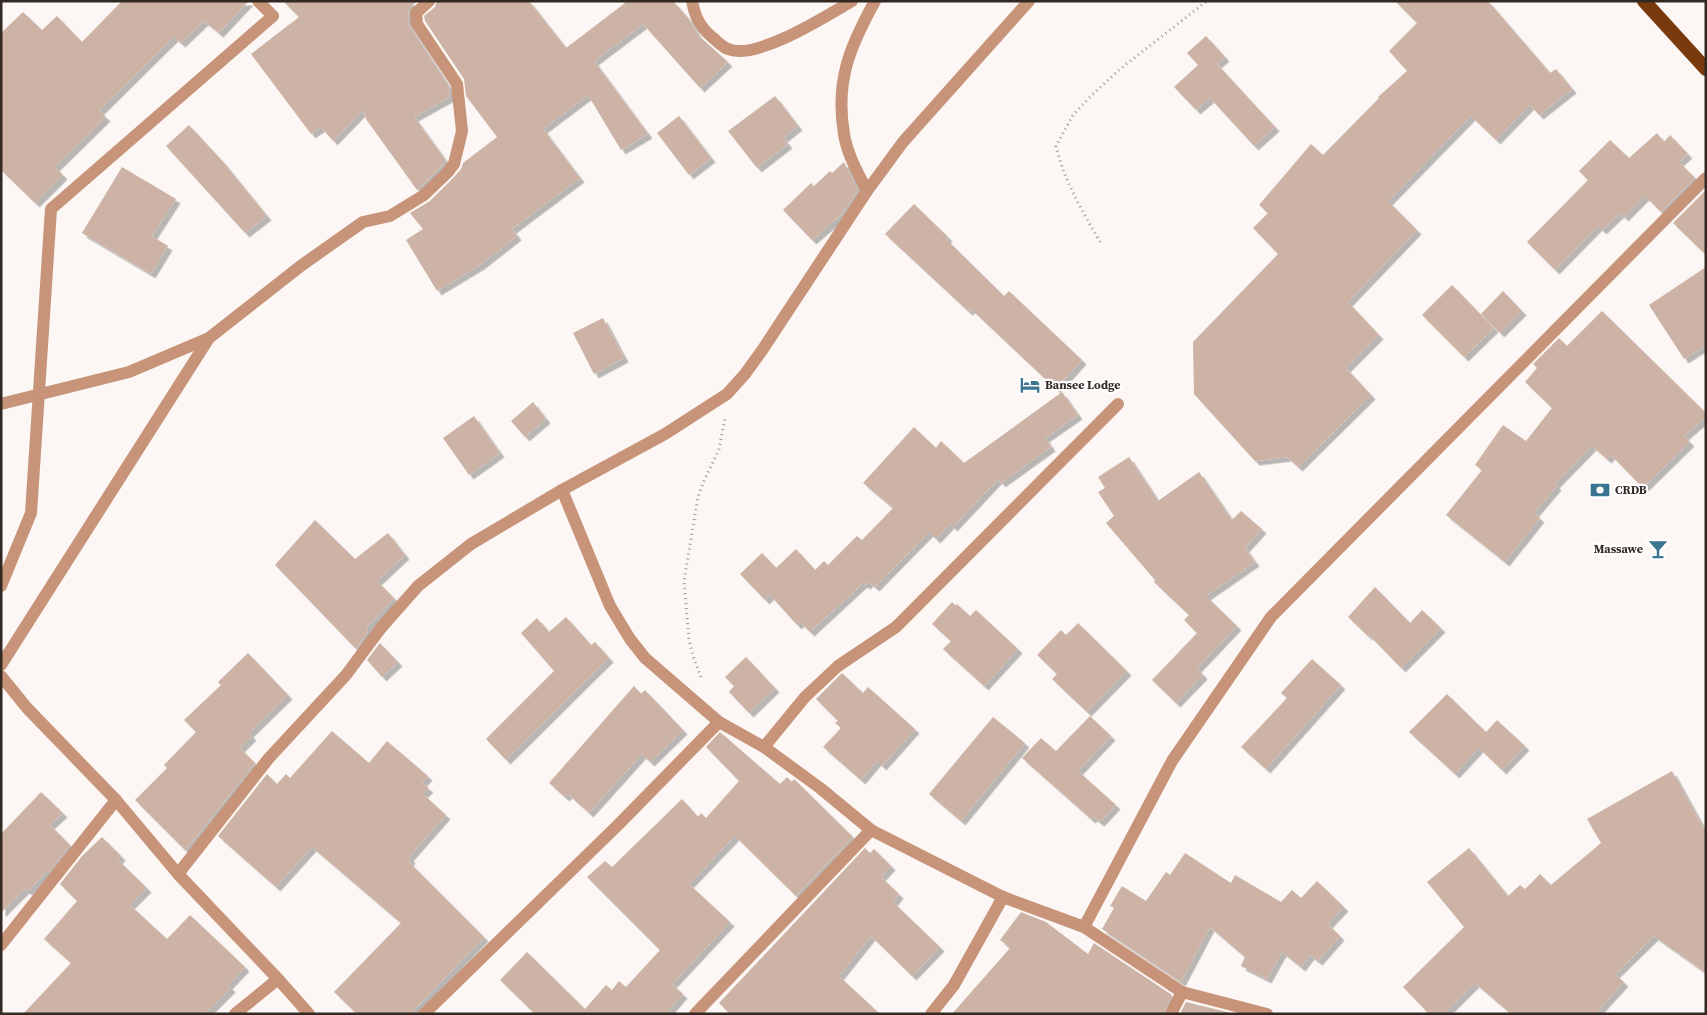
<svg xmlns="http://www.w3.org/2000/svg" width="1707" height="1015" font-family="'Source Serif 4',serif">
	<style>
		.building { fill: #ccb3a6; filter: url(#shadow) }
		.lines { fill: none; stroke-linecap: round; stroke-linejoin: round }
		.path { stroke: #9e9792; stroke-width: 3; stroke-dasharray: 1 4; stroke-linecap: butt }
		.minor { stroke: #c79479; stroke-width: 12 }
		.trunk { stroke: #793a0e; stroke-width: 14 }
		.labels { text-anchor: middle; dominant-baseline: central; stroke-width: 4.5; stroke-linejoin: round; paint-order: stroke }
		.poi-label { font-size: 12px; font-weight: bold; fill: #322923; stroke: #fff; text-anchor: start }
	</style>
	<defs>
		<filter id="shadow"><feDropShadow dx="4.5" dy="4.5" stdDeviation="0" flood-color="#0004"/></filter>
	</defs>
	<rect width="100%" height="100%" fill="#fcf7f4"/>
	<g class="building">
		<polygon points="122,1 249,1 219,33 204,21 181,43 174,37 99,111 106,117 55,167 63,175 35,203 1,170 1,33 23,12 42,30 57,16 82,42"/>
		<polygon points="283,1 417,1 408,10 409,25 449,87 450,97 414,117 446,161 419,189 417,190 366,119 363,110 333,141 321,127 311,134 251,54 299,17"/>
		<polygon points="437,1 529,1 566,48 625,3 623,1 673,1 688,18 698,35 728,62 700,88 643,24 594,61 648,134 621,150 588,95 543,129 580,178 512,229 517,236 480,265 437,291 406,240 423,229 410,213 430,201 453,178 461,169 463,163 497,137 466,96 464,79 425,21 424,16 435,7"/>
		<polygon points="1395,1 1488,1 1550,73 1556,69 1572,89 1539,115 1530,105 1496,140 1471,116 1388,201 1417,230 1348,302 1379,335 1346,368 1371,395 1298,467 1287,457 1255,461 1194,394 1193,342 1278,254 1253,228 1268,213 1259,205 1311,144 1323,155 1379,98 1378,97 1407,71 1389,51 1417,23"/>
		<polygon points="1206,36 1225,57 1217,64 1275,127 1254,146 1210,98 1196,110 1174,87 1198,65 1187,53"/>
		<polygon points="775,96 798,126 783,138 788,144 757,168 728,131"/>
		<polygon points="679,116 711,158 689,175 657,133"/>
		<polygon points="189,125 224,163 267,216 245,233 166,146"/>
		<polygon points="1657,133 1664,142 1670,135 1688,154 1679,162 1695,178 1661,212 1645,196 1624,217 1620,213 1602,230 1598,226 1555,270 1527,242 1588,180 1579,171 1610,140 1629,158"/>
		<polygon points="844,162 858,190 842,214 812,240 783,210 811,183 814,186 830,171 832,173"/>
		<polygon points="122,167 176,199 152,236 168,246 151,274 82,233"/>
		<polygon points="1706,190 1706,255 1673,223"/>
		<polygon points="914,204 948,237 946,239 1004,296 1009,291 1082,360 1056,389 971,309 968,311 885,234"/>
		<polygon points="1706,267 1706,345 1684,359 1649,305"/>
		<polygon points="1452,285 1494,328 1464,357 1422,315"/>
		<polygon points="1503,291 1522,311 1500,333 1481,314"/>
		<polygon points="1602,311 1706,413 1706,417 1684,436 1690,442 1643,488 1611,455 1607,459 1592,446 1555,484 1557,486 1534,513 1540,518 1505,562 1446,515 1482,470 1475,465 1503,425 1526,441 1552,408 1525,382 1537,368 1533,364 1559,338 1567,346"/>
		<polygon points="603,318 624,358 594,374 573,333"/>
		<polygon points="1062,392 1078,415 1045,438 1051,447 1001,483 998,479 953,527 950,524 936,539 929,532 875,587 869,582 866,585 863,583 810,632 800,622 797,625 770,595 765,600 740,574 762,553 776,568 796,549 815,570 824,561 828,565 857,536 862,540 893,508 863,483 914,427 936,448 941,441 964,463"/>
		<polygon points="533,402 546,419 525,437 511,421"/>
		<polygon points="474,416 500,453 469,475 443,438"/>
		<polygon points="1129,457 1158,501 1199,472 1232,520 1241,511 1262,529 1245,548 1255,562 1206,596 1237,626 1197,668 1203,675 1176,703 1152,680 1197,633 1184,620 1189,615 1154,582 1155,580 1106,523 1114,516 1098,492 1105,488 1098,477"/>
		<polygon points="315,520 355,559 388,533 405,555 377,581 394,598 366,628 368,631 356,649 275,565"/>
		<polygon points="1375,587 1410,623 1422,610 1441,628 1401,668 1369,635 1368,636 1348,617"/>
		<polygon points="952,602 956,606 957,604 970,616 976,610 1018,649 984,686 943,649 951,641 932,624"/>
		<polygon points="566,617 591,645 595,642 609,658 506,760 486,739 554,671 521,633 537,618 549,632"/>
		<polygon points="1078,623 1127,671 1087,712 1052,679 1057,674 1037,655 1061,630 1066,635"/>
		<polygon points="380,643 398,662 382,677 367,660"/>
		<polygon points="248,653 288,695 249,733 252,736 240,748 255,763 196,837 185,850 135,800 167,768 164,765 196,732 184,720 221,685 218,682"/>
		<polygon points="746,657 775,688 749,713 729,692 734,686 725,677"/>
		<polygon points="1312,659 1341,685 1266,769 1241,747 1287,698 1281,693"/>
		<polygon points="842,673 863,693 868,687 915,729 882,766 877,761 861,780 823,747 841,728 835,723 838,721 816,699"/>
		<polygon points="634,686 641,694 645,690 683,730 650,762 642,754 589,813 568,794 565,797 549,783"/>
		<polygon points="1447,694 1486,732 1497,720 1525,746 1502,770 1479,748 1455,774 1409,732"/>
		<polygon points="1090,716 1111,736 1078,771 1116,805 1100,822 1093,817 1091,819 1022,758 1041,738 1056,751"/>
		<polygon points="993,717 1025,743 961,821 929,794"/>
		<polygon points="332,731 369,763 387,741 428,776 422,783 429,788 423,794 446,815 409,857 411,859 409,862 484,937 410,1014 357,1014 334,992 401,923 312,847 276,887 218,836 267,774 277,784 286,774 290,778"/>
		<polygon points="720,732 780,784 787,777 792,782 794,779 853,837 796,896 735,836 689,884 730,922 672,984 683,994 666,1014 535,1014 500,980 527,952 585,1009 606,985 612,990 619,981 626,987 660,950 587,877 605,861 612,867 682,799 698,817 701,813 706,818 739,781 706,747"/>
		<polygon points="1672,771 1706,833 1706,973 1654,936 1615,974 1624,982 1595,1014 1511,1014 1475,983 1444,1014 1429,1014 1403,987 1464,927 1427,882 1469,848 1508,896 1520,885 1525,889 1540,874 1551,885 1601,843 1587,819"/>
		<polygon points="41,792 63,813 50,825 70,845 49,872 47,871 28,891 25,889 1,913 1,834"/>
		<polygon points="102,837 121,856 118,860 147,888 130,905 167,939 190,915 245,967 228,985 231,988 205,1014 23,1014 71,963 44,939 77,901 60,884 82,856"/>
		<polygon points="865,848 870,853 874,849 891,866 881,877 899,894 893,902 940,947 912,976 871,936 839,976 880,1014 730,1014 719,1003"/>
		<polygon points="1185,853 1231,883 1235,875 1281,902 1292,890 1301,898 1317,881 1344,907 1328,924 1340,936 1318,961 1310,955 1301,967 1282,952 1267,979 1241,966 1245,957 1210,927 1181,982 1102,929 1114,908 1110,906 1122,886 1146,901 1166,872 1170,875"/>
		<polygon points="1021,912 1046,922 1088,954 1094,943 1172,995 1163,1014 952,1014 1010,948 1000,940"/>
		<polygon points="1186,1002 1227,1012 1231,1014 1180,1014"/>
	</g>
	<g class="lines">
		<g class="path">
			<path d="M1100,242C1083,212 1064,181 1056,146L1073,115L1090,97L1120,69L1207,1"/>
			<polyline points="701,677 694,659 689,640 684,581 698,497 703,483 719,449 725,419"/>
		</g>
		<g class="minor">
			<path d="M692,1C695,17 700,27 712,37C717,41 722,47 728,49C756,61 826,16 852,1"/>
			<path d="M867,191C858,173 847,154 844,134C835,81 850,46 875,1"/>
			<polyline points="1,404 129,372 209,338 302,265 363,222 390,216 424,195 447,173 454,164 462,131 457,84 417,24 416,13 429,1"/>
			<polyline points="562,490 610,606 630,639 645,658 719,722 764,747 820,788 871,830 1003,897 1084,927 1182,992 1267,1014"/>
			<polyline points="1,586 31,513 51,209 273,16 258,1"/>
			<polyline points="1,665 209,338"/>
			<polyline points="1,676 27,708 116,800 178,874 278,979 309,1014"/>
			<polyline points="764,747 805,697 838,666 896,627 1118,404"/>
			<polyline points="178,874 269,758 346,675 381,628 418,586 471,544 562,490 665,434 727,394 745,374 763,349 867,191 903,142 1029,1"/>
			<polyline points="1084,927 1172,761 1271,617 1706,178"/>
			<polyline points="1,945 116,800"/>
			<polyline points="235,1014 278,979"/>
			<polyline points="424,1014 618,825 719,722"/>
			<polyline points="695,1014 871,830"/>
			<polyline points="931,1014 954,985 1003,897"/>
			<polyline points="1171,1014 1182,992"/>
		</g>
		<polyline class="trunk" points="1644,1 1706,69"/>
	</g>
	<defs>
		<symbol id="hotel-bare" viewBox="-9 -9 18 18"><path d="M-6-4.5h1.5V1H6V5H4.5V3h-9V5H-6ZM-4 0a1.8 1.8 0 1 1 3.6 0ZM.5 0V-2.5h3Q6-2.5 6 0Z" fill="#3c758f" stroke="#fff" stroke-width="2.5" paint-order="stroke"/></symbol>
		<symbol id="bank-bare" viewBox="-9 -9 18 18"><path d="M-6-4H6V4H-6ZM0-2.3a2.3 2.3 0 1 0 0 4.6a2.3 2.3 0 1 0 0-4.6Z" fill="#3c758f" stroke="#fff" stroke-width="2.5" paint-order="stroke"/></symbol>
		<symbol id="bar-bare" viewBox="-9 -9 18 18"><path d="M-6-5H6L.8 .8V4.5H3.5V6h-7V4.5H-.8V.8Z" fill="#3c758f" stroke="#fff" stroke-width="2.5" paint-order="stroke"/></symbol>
	</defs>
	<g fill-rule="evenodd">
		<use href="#hotel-bare" x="1016" y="371" width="28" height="28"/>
		<use href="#bank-bare" x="1586" y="476" width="28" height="28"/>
		<use href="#bar-bare" x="1644" y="535" width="28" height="28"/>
	</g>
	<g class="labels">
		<g class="poi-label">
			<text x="1045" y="385">Bansee Lodge</text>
			<text x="1615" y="490">CRDB</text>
			<text x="1643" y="549" text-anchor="end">Massawe</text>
		</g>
	</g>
	<rect width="1707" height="1015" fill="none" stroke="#322923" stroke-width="5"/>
</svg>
